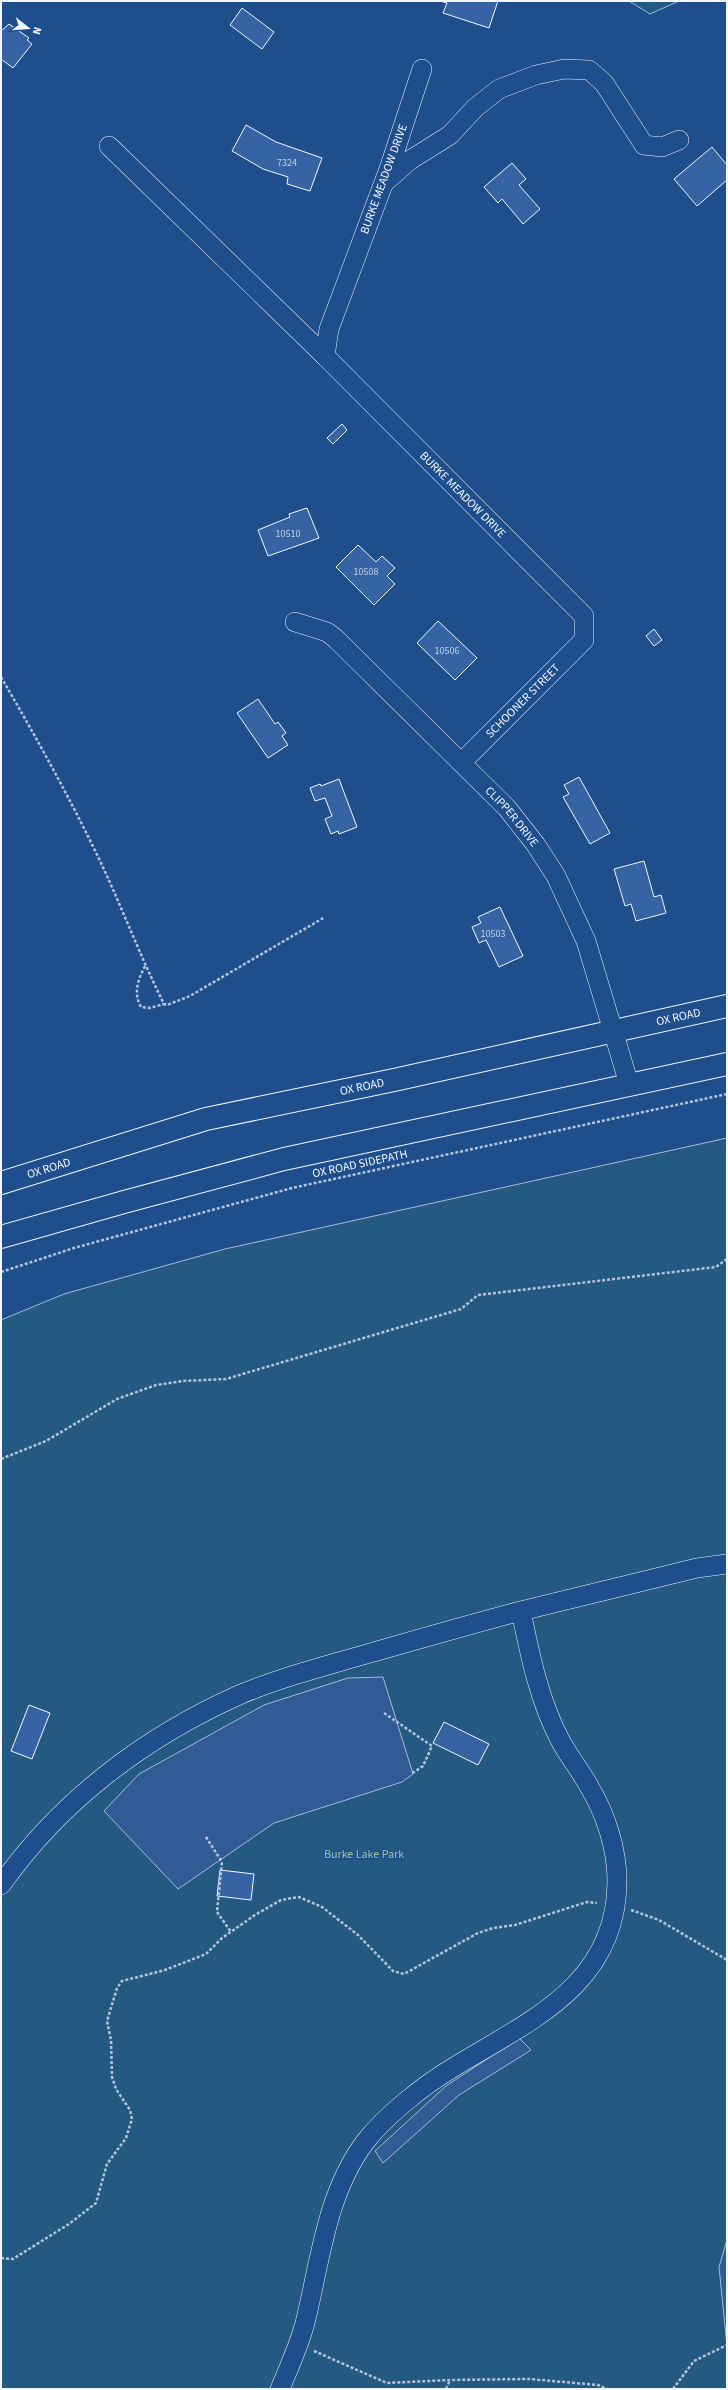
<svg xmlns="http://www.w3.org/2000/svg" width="728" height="2390" font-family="'Source Sans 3',sans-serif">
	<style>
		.green { fill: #245a82; stroke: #a8bbd7 }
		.parking { fill: #305b95; stroke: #a8bbd7 }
		.building { fill: #3563a3; stroke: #f2f6ff }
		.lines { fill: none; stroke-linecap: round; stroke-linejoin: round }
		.minor-casing { stroke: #f2f6ff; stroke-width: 20 }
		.highway-casing { stroke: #f2f6ff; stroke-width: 24 }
		.path { stroke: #b3c4dc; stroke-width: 2.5; stroke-dasharray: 3 2; stroke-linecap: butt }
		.minor { stroke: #1f4e8c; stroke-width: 19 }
		.highway { stroke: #1f4e8c; stroke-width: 22 }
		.labels { text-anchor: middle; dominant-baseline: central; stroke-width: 3; stroke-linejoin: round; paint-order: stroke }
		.number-label { font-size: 10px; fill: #c3d1e8 }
		.street-label { font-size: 12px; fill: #f2f6ff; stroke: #1f4e8c }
		.park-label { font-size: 12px; fill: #97c8a6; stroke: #1f4e8c }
	</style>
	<rect width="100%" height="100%" fill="#1f4e8c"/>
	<g class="green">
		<polygon points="629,1 679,1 650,14"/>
		<polygon points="727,1138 727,2389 1,2389 1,1320 64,1294 225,1249"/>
	</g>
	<g class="parking">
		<polygon points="383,1677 413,1774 402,1782 274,1823 178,1889 104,1811 139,1774 264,1705 348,1678"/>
		<polygon points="519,2038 531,2050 459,2095 383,2163 375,2151 446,2086"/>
		<polygon points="727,2240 727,2346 719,2267"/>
	</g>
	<g class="building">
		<polygon points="440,1 498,1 489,28 443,13 447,3"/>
		<polygon points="242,8 274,32 262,49 230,25"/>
		<polygon points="9,24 29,38 27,40 32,44 13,68 1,59 1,31"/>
		<polygon points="246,125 276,142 322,158 310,191 287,184 288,177 263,169 232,151"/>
		<polygon points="712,147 727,165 727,180 697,206 674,179"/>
		<polygon points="512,163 526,179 519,185 540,209 523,224 502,199 498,203 484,187"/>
		<polygon points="342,424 347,430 333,444 327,438"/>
		<polygon points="307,508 319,538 268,556 258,530 290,517 289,514"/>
		<polygon points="358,545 376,562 382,556 395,568 387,576 395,584 374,605 336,567"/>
		<polygon points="438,621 477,658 455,680 417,643"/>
		<polygon points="654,629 662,640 654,646 646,636"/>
		<polygon points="258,699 275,724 278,722 286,733 282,736 288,745 268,758 237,713"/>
		<polygon points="579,777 610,833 590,844 563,797 569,794 564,785"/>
		<polygon points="339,779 357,827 339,834 338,831 331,834 325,819 332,816 325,798 315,801 310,788 320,784 321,786"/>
		<polygon points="644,861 654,897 661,895 666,913 636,921 631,904 625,906 614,869"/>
		<polygon points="500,907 523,956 499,967 486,940 479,943 472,927 481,923 478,917"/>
		<polygon points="29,1705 50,1713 32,1759 11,1751"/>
		<polygon points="444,1722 489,1744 478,1765 433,1743"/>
		<polygon points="220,1870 254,1874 251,1900 217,1896"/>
	</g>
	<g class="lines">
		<defs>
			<g id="minor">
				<path id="s1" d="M422,69L390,166L329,329L325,356L584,616V640L462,762"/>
				<polyline points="109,146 325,356"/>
				<polyline points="385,182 410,160 450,135 475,108 499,89 536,75 564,69 589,70 604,83 644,145 662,147 679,140"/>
				<path id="s2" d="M295,622L327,632L336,639L507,808L536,845L556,876L586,941L629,1084"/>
				<polyline points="521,1611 697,1568 727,1564"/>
				<path d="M1,1885C61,1800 145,1737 239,1695C279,1678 322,1667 363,1655C416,1640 468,1625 521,1611C530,1655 539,1700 560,1740C569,1757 581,1771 590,1788C606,1815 617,1849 617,1881C617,1985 529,2021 454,2067C424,2085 386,2115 365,2142C326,2194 320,2263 305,2323C299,2346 289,2367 280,2389"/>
			</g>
			<g id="highway">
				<path id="s3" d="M1,1183L206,1119L394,1080L727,1006"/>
				<polyline points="1,1237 124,1202 284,1159 727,1064"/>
			</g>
		</defs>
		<use href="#minor" class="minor-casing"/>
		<use href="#highway" class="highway-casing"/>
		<g class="path">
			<path d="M1,677C36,737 71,800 101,863C123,910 141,958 164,1004L167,1005L190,996L325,917"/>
			<path d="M145,966C138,980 133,993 141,1007L150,1008L164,1004"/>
			<polyline points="1,1272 74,1248 292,1188 727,1094"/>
			<polyline points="1,1459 46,1441 117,1399 156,1385 183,1381 226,1379 461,1309 478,1295 716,1267 727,1259"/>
			<polyline points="384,1713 432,1746 423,1766 411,1774"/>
			<polyline points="206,1837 222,1862 217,1912 231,1932"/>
			<polyline points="631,1910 659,1920 727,1960"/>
			<polyline points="1,2258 13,2259 69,2224 96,2203 107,2164 126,2138 132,2119 130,2110 116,2089 112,2077 111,2040 107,2021 117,1988 122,1981 165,1970 206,1954 222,1938 255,1915 281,1900 299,1897 322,1907 358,1935 393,1971 404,1974 478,1933 493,1928 515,1925 587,1902 597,1903"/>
			<polyline points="314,2351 387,2383 450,2380 530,2379 598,2385 607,2389"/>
			<polyline points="446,2389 450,2380"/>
			<polyline points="673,2389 694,2361 727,2345"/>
		</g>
		<use href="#minor" class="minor"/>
		<use href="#highway" class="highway"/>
	</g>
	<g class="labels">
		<g class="number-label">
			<text x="287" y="163">7324</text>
			<text x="288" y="534">10510</text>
			<text x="366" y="572">10508</text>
			<text x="447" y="651">10506</text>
			<text x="493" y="934">10503</text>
		</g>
		<g class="street-label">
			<text transform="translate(384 179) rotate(-70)">BURKE MEADOW DRIVE</text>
			<text stroke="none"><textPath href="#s1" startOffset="499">BURKE MEADOW DRIVE</textPath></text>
			<text transform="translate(523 701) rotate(-45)">SCHOONER STREET</text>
			<text stroke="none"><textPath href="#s2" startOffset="295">CLIPPER DRIVE</textPath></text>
			<text stroke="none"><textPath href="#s3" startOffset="698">OX ROAD</textPath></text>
			<text stroke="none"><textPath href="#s3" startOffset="374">OX ROAD</textPath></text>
			<text transform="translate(360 1164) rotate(-12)">OX ROAD SIDEPATH</text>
			<text stroke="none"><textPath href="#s3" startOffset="50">OX ROAD</textPath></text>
		</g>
		<g class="park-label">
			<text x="364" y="1854">Burke Lake Park</text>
		</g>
	</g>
	<rect width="728" height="2390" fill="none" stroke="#f2f6ff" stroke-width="4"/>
	<g transform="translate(28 28) rotate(107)" stroke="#1f4e8c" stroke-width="3" paint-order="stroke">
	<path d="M0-3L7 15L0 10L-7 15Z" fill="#f2f6ff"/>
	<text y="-6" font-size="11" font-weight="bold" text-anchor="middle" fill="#f2f6ff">N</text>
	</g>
</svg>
